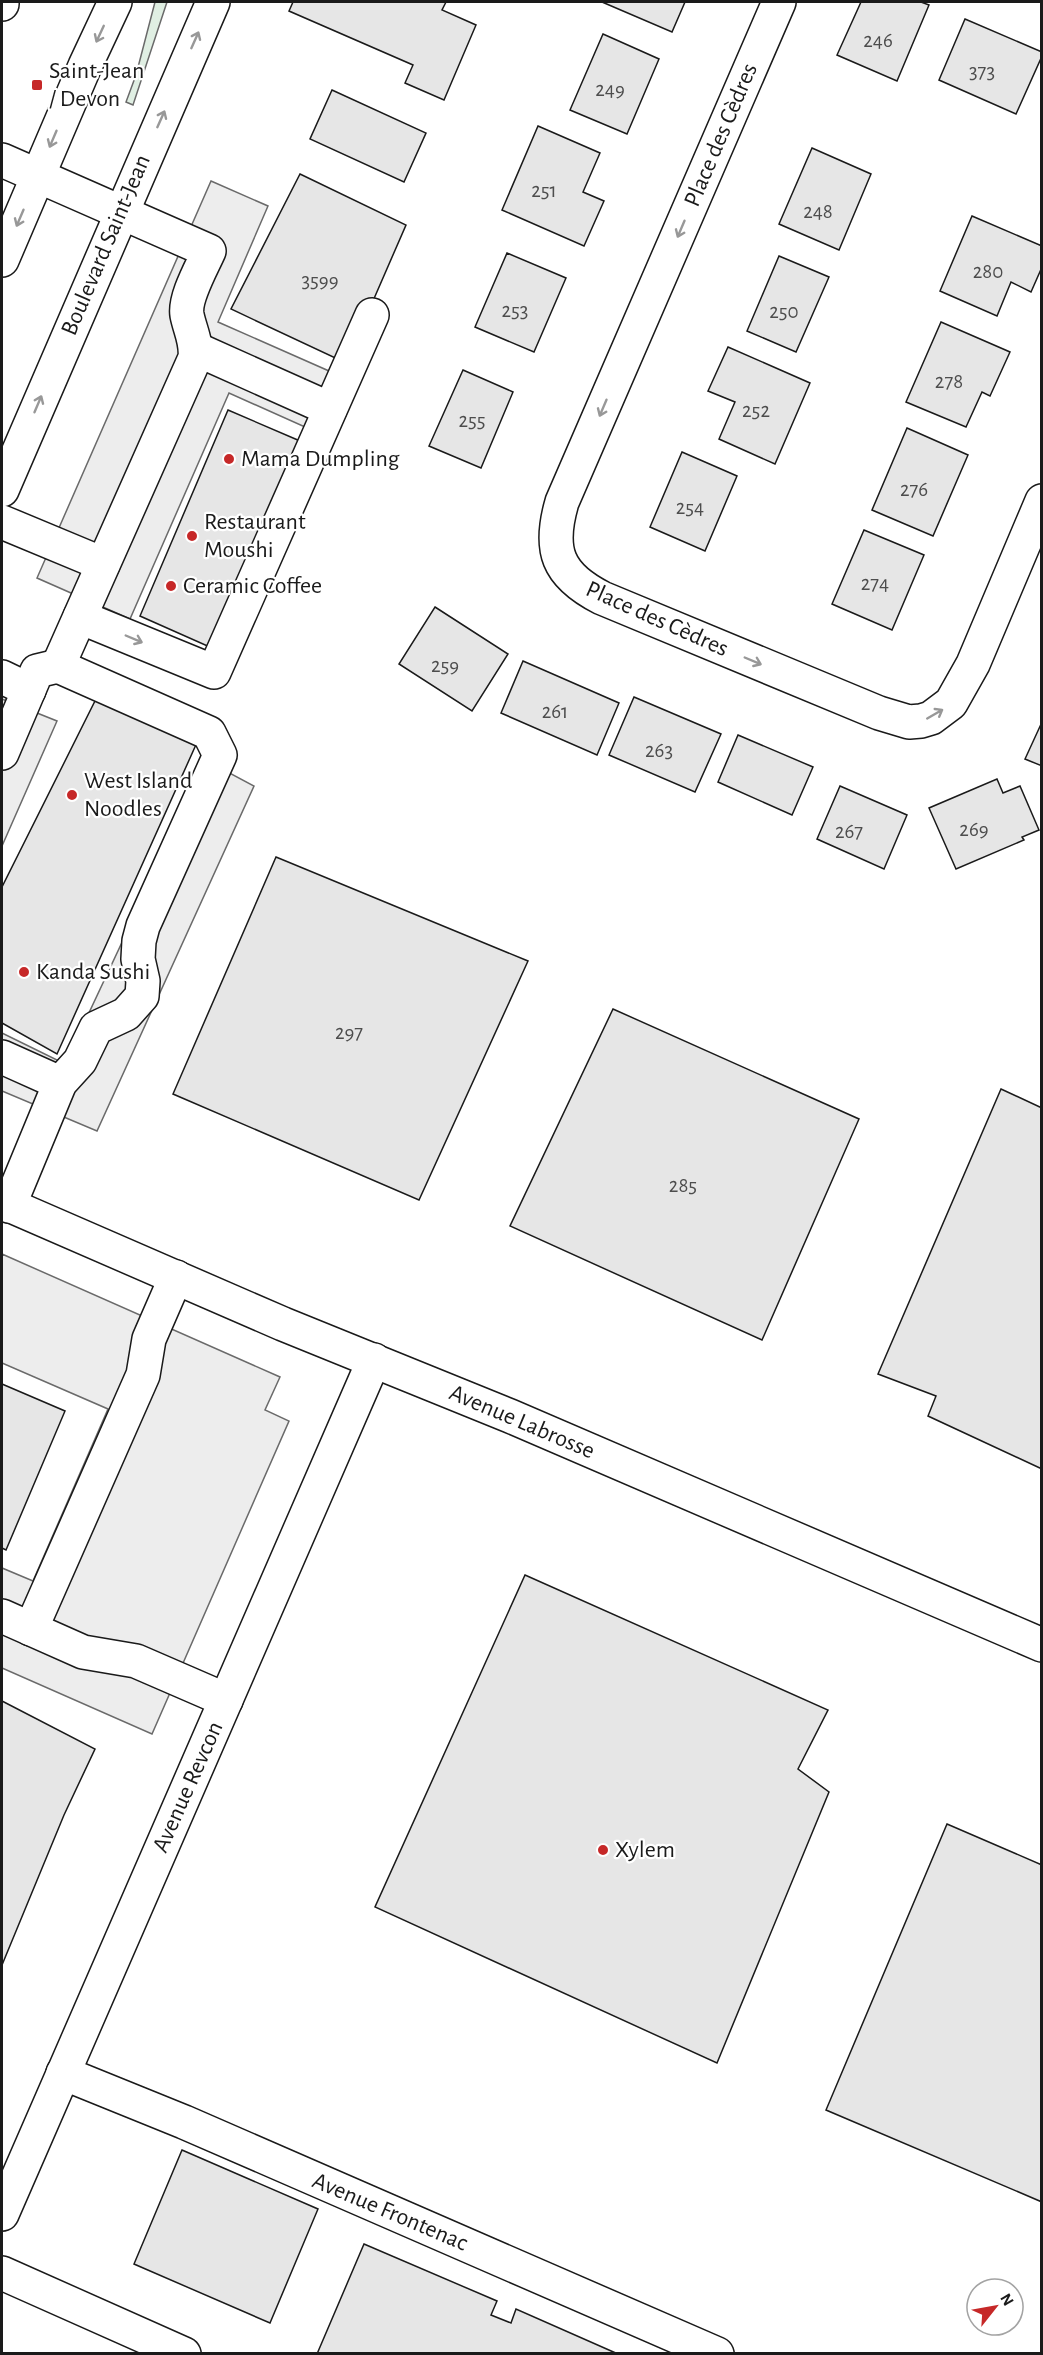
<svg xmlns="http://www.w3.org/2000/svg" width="1043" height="2355" font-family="'Alegreya Sans',sans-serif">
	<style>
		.green { fill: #e0efe3; stroke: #6a6a6a; stroke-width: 1.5 }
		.parking { fill: #ededed; stroke: #6a6a6a; stroke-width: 1.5 }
		.building { fill: #e6e6e6; stroke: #1a1a1a; stroke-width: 1.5 }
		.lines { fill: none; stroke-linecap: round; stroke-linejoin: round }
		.minor-casing { stroke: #1a1a1a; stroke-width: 36 }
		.major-casing { stroke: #1a1a1a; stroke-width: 36 }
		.minor { stroke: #fff; stroke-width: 33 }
		.major { stroke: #fff; stroke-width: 33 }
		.oneway { stroke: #989898 }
		.poi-dot { fill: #c62828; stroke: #fff; stroke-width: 2 }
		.labels { text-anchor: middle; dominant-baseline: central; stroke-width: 4.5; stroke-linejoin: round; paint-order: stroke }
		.number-label { font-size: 21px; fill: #4d4d4d }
		.poi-label { font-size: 24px; fill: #1a1a1a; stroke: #fff; text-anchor: start }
		.street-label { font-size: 24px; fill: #1a1a1a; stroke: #fff }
	</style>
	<rect width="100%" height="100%" fill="#fff"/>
	<polygon class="green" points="155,2 167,2 133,105 126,102 136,75"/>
	<g class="parking">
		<polygon points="211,181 268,206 218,322 329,371 305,427 229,393 130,619 37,578"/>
		<polygon points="2,699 57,721 2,846"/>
		<polygon points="207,761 254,786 97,1131 2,1091 2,1033 65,1064"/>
		<polygon points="2,1254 280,1377 265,1410 289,1421 152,1734 2,1668 2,1568 33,1581 108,1409 2,1363"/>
	</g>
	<g class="building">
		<polygon points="293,2 446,2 442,10 476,25 444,100 405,83 413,65 289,11"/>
		<polygon points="602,2 685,2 672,32"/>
		<polygon points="861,2 921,2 929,5 897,81 837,55"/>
		<polygon points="965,19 1042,52 1042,56 1016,114 939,80"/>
		<polygon points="603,34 659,59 627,134 570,110"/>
		<polygon points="332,90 426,133 404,182 310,139"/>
		<polygon points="538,126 600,153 583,192 604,201 584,246 502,210"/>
		<polygon points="812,148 871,174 839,250 779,224"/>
		<polygon points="300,174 406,225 346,363 231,309"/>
		<polygon points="972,216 1042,246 1042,267 1031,292 1011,282 997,316 940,291"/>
		<polygon points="507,253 566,278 534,352 475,327"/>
		<polygon points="779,256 829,277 796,352 747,331"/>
		<polygon points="941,322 1010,352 990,396 982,392 966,427 906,402"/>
		<polygon points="728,347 810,383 775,464 719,439 735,402 708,391"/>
		<polygon points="463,370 513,392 481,468 429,446"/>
		<polygon points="228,410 300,441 212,648 140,616"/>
		<polygon points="907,428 968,455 933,536 872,510"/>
		<polygon points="682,452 737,476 705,551 650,527"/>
		<polygon points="864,530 924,555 892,630 832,604"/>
		<polygon points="435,607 508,654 472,711 399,664"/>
		<polygon points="523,661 619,703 597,755 501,713"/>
		<polygon points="98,695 199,738 57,1054 2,1023 2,887"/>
		<polygon points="634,697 721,734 695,792 609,755"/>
		<polygon points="1042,722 1042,766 1025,759"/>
		<polygon points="738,735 813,767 792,815 718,782"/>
		<polygon points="997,779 1003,793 1020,786 1039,830 1022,837 1024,840 956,869 929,808"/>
		<polygon points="840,786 907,815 884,869 817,839"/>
		<polygon points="276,857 528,961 419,1200 173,1094"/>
		<polygon points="613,1009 859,1119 762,1340 510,1226"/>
		<polygon points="1001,1089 1042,1108 1042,1469 928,1416 936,1396 878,1374"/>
		<polygon points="2,1384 65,1411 6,1550 2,1548"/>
		<polygon points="525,1575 828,1710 798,1769 829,1792 717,2063 375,1907"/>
		<polygon points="2,1701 95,1749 64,1815 2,1965"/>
		<polygon points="947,1824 1042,1865 1042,2202 826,2110"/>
		<polygon points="182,2150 318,2209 270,2323 134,2264"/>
		<polygon points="364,2244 497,2301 491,2315 511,2323 516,2309 618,2354 317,2354"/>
	</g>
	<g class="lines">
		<defs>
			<g id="minor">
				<path d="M779,2L562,502C548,550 557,575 602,598L879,713L909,722L921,721L931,718L951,703L973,664L1042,501"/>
				<polyline points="2,4 2,2"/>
				<path d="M2,160L209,251C202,267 184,298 187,315C190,330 197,342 195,358L58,666"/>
				<polyline points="196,349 330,409"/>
				<polyline points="2,522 103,564"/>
				<polyline points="80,617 214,672 372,315"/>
				<polyline points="2,677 29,690"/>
				<polyline points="2,753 37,671 58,666 209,733 220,755 143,926 139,941 138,959 143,981 142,996 126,1014 96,1028 80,1061 60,1083 9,1206"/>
				<polyline points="2,1057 60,1083"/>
				<polyline points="2,1202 283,1324 510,1416 1042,1645"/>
				<polyline points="2,1616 83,1652 136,1661 226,1700"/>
				<polyline points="31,1629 143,1375 149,1339 176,1277"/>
				<polyline points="63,2073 184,2122 717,2354"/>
				<polyline points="2,2214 374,1360"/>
				<polyline points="2,2273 184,2354"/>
			</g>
			<g id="major">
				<polyline points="2,260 85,66 115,2"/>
				<polyline points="2,490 213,2"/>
			</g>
		</defs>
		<use href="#minor" class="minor-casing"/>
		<use href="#major" class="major-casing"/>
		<use href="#minor" class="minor"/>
		<use href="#major" class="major"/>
	</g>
	<defs><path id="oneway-shaft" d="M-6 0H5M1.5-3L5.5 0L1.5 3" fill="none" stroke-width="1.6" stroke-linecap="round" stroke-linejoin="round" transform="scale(1.5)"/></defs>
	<g class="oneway">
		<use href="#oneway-shaft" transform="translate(100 34) rotate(115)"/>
		<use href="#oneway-shaft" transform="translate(195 40) rotate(-66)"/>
		<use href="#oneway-shaft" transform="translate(161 119) rotate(-66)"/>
		<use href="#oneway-shaft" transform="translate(53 139) rotate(113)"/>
		<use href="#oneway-shaft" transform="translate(20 218) rotate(113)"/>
		<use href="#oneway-shaft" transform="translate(681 229) rotate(113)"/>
		<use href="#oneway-shaft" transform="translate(38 404) rotate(-67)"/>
		<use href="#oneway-shaft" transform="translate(603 408) rotate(113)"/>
		<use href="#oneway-shaft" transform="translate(134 639) rotate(23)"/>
		<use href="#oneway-shaft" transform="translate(753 661) rotate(23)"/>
		<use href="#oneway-shaft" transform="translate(935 714) rotate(-30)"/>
	</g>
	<g class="poi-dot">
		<rect x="31" y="79" width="12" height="12" rx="3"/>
		<circle cx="229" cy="459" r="6"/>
		<circle cx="192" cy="536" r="6"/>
		<circle cx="171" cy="586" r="6"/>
		<circle cx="72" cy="795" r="6"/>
		<circle cx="24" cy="972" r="6"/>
		<circle cx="603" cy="1850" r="6"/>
	</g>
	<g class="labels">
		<g class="number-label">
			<text x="878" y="40">246</text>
			<text x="982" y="71">373</text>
			<text x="610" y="89">249</text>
			<text x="544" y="190">251</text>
			<text x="818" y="211">248</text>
			<text x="988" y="271">280</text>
			<text x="320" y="280">3599</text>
			<text x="515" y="310">253</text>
			<text x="784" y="311">250</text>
			<text x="949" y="381">278</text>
			<text x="756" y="410">252</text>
			<text x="472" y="420">255</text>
			<text x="914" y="489">276</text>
			<text x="690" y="507">254</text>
			<text x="875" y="583">274</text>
			<text x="445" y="665">259</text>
			<text x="555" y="711">261</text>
			<text x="659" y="750">263</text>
			<text x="974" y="829">269</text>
			<text x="849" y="831">267</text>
			<text x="349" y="1032">297</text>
			<text x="683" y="1185">285</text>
		</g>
		<g class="poi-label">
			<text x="49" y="71">Saint-Jean<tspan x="49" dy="28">/ Devon</tspan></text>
			<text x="241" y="459">Mama Dumpling</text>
			<text x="204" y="522">Restaurant<tspan x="204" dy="28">Moushi</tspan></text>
			<text x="183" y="586">Ceramic Coffee</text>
			<text x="84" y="781">West Island<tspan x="84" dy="28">Noodles</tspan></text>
			<text x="36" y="972">Kanda Sushi</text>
			<text x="615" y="1850">Xylem</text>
		</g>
		<g class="street-label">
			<text transform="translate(721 135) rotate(-67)">Place des Cèdres</text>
			<text transform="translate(106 245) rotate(-67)">Boulevard Saint-Jean</text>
			<text transform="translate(657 619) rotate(24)">Place des Cèdres</text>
			<text transform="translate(522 1422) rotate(23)">Avenue Labrosse</text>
			<text transform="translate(188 1787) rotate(-66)">Avenue Revcon</text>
			<text transform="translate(390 2212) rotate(23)">Avenue Frontenac</text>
		</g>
	</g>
	<rect width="1043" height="2355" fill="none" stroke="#1a1a1a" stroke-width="6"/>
	<g transform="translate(995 2307) rotate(59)"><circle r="28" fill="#ffffff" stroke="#a3a3a3" stroke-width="1.5"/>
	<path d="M0-4.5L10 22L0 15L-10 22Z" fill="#c62828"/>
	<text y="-9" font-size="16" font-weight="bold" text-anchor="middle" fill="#1a1a1a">N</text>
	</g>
</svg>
